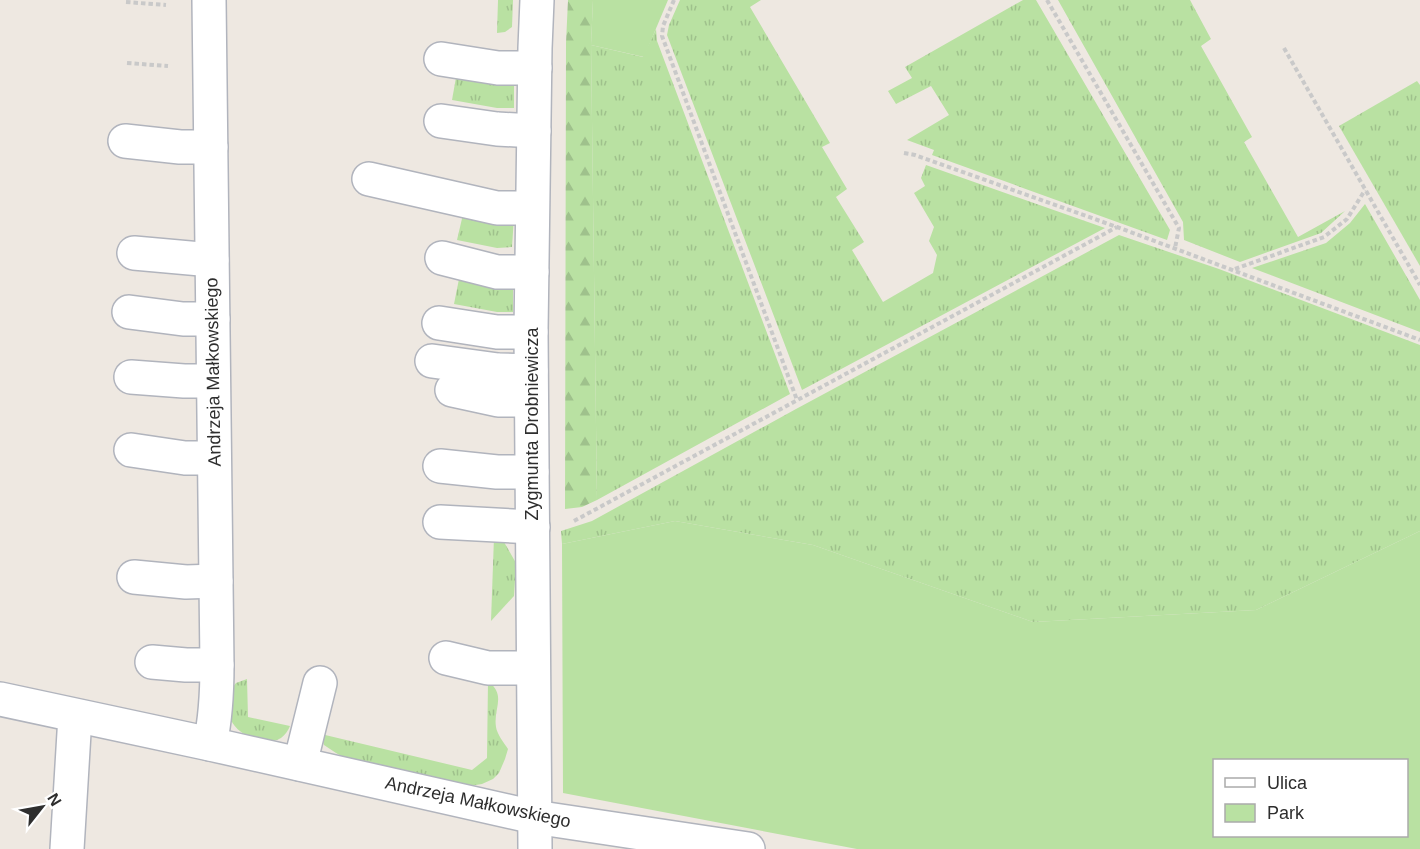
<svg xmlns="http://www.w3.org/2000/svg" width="1420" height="849" font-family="Arial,sans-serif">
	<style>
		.grass { fill: url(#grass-tufts) }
		.forest { fill: url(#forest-firs) }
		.park { fill: #b9e1a2; fill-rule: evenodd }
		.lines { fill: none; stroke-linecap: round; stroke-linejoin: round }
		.minor-casing { stroke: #b1b4bd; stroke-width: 36 }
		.path { stroke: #c9c9c9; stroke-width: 4; stroke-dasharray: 4.5 3; stroke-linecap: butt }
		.minor { stroke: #fff; stroke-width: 33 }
		.labels { text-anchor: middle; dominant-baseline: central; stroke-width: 4.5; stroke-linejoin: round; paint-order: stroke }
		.street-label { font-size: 18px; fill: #2e2e2e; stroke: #fff }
	</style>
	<defs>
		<pattern id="grass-tufts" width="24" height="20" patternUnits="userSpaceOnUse" patternTransform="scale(1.5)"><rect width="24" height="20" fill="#b9e1a2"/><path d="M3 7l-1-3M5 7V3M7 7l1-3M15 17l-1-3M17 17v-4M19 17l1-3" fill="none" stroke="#9fc18c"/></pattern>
		<pattern id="forest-firs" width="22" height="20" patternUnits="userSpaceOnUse" patternTransform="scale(1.5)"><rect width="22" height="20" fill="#b9e1a2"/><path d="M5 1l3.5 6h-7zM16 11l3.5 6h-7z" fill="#9fc18c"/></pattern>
	</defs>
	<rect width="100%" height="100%" fill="#eee8e1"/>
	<g class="grass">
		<polygon points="498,0 513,0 512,27 505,32 497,33"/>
		<polygon points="680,0 761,0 750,7 830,143 822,147 847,189 836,197 864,242 852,250 883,302 933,273 937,255 929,241 934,227 914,193 925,186 921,178 926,165 1105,228 802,390 667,35 669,25"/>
		<polygon points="1023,0 1036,0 1170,230 1167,240 932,155 934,150 907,140 949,115 931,86 896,104 888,91 912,78 905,67"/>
		<polygon points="1058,0 1190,0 1211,39 1201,46 1252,137 1244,142 1298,237 1345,211 1321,233 1240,262 1184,240 1183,222"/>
		<polygon points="656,29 657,41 790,394 597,500 591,45 643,57"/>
		<polygon points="457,72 514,78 514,108 497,108 452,100"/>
		<polygon points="1417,81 1420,85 1420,266 1339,126"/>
		<polygon points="1365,204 1420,300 1420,332 1252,268 1326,243 1350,223"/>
		<polygon points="464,210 514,217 512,247 497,248 457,240"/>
		<polygon points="1119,235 1219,269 1420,345 1420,531 1256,610 1033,622 813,545 675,521 562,544 561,531 592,521 796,409"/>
		<polygon points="459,279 513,287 513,312 497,312 454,304"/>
		<polygon points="494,537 504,542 516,563 514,596 491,621"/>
		<path d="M247,679L248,717L290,726C288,731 285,735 281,738C266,747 238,736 231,720C228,712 230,700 230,691L236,683Z"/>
		<path d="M488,681C507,696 493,708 496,727C497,734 504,743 508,749L505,759L499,773L493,779L482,784L463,787L354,763L336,753L324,745L321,734L472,770L487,758Z"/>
	</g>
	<polygon class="forest" points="568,0 593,0 591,45 597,500 582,507 565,509 566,43"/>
	<g class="park">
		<polygon points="593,0 668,0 644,57 591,45"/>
		<path d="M675,521L813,545L1033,622L1256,610L1420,531V849H857L563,793L562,544ZM1406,760V836H1214V760Z"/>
	</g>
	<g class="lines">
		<defs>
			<g id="minor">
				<path d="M209,0L217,665C217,692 216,717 210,744"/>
				<polyline points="441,59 498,68 535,68"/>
				<polyline points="441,121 497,129 534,131"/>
				<polyline points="125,141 180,147 211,147"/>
				<polyline points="369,179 497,208 532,208"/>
				<polyline points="134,253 212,260"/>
				<polyline points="442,258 497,272 532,272"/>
				<polyline points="129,312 183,319 213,319"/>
				<polyline points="439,323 497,332 531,332"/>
				<polyline points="432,361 498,370 531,371"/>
				<polyline points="131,377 184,381 213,381"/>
				<polyline points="452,390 498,400 531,400"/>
				<polyline points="131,450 185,458 214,458"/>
				<polyline points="440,466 497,472 532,472"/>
				<polyline points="440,522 533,527"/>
				<polyline points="134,577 186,582 216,581"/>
				<polyline points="446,658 488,668 533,668"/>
				<polyline points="152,662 186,665 217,665"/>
				<polyline points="0,699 210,744 534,817 748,849"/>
				<polyline points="300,764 320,683"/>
				<polyline points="67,849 75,716"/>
				<polyline points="535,849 531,332 535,48 537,0"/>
			</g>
		</defs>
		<use href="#minor" class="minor-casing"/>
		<g class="path">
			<polyline points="674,0 663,26 662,36 797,400"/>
			<polyline points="1047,0 1179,228 1175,248"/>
			<polyline points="126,2 166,5"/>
			<polyline points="1284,48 1420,285"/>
			<polyline points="127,63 168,66"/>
			<polyline points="904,153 915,155 1117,227 1420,340"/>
			<polyline points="1235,269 1324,237 1347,219 1365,190"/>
			<polyline points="574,521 1117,227"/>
		</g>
		<use href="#minor" class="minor"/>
	</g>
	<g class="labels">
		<g class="street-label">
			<text transform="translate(213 372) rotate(-91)">Andrzeja Małkowskiego</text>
			<text transform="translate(532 424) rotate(-90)">Zygmunta Drobniewicza</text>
			<text transform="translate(478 802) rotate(12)">Andrzeja Małkowskiego</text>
		</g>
	</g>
	<rect x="1213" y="759" width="195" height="78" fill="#ffffff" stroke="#ababab" stroke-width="1.5"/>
	<rect x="1225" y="778" width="30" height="9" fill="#ffffff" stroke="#ababab" stroke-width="1.5"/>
	<text x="1267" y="789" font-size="18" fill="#2e2e2e">Ulica</text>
	<rect x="1225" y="804" width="30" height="18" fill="#b9e1a2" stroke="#ababab" stroke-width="1.5"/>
	<text x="1267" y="819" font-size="18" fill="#2e2e2e">Park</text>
	<g transform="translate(42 807) rotate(59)" stroke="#ffffff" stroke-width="4.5" paint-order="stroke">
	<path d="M0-4.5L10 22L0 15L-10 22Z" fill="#2e2e2e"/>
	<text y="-9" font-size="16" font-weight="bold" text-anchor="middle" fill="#2e2e2e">N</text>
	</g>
</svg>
